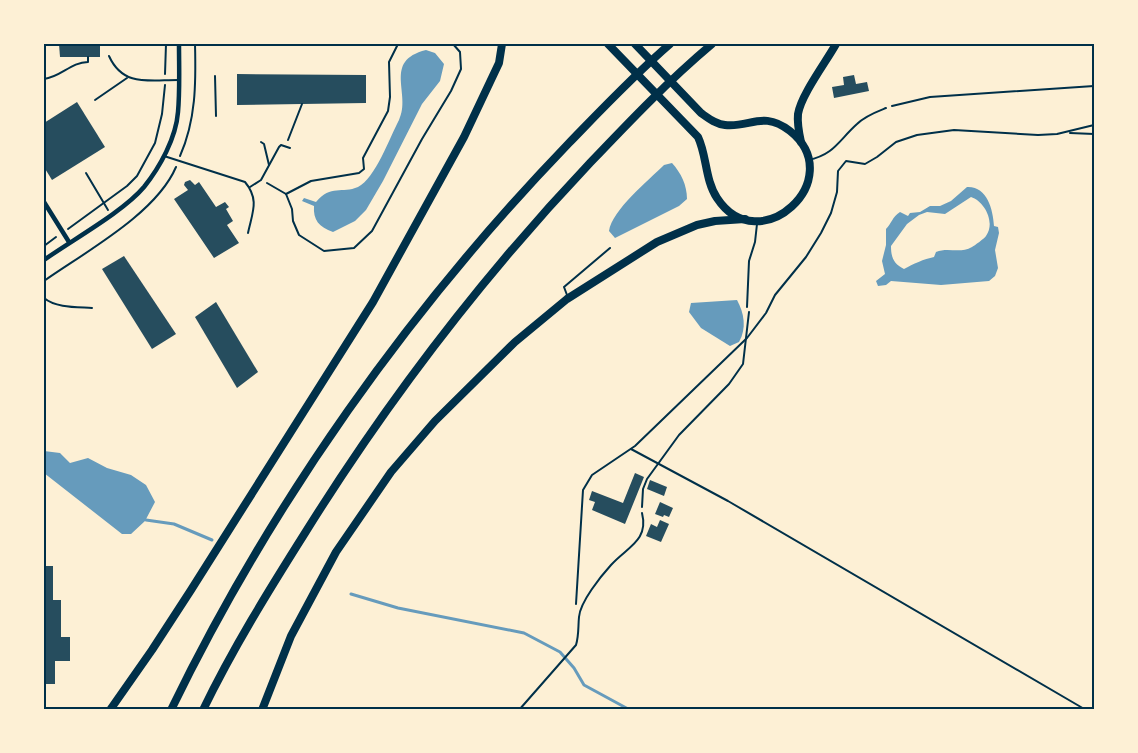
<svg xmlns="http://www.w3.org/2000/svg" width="1138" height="753" font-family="'Golos Text',sans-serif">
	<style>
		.water { fill: #669bbc; fill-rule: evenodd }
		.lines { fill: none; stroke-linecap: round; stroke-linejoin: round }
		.stream { stroke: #669bbc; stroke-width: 3 }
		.building { fill: #264d5e }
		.path { stroke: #003049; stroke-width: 2 }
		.service { stroke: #003049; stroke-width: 2 }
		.minor { stroke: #003049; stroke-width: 4.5 }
		.trunk { stroke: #003049; stroke-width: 8 }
		.motorway { stroke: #003049; stroke-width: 8 }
		.neatline { fill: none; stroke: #003049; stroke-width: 2 }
	</style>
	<rect width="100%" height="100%" fill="#fdf0d5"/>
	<g class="water">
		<path d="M426,50L435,53L444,64L440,81L422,104L383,181L366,210L355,221L333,232C319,227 313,220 314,206L302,201L304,198L316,202C331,184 342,194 358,187C375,179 390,137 399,120C412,94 382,61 426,50Z"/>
		<path d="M672,163C681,173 687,185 687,199L679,206L615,238L609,231C612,210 649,180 664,165Z"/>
		<path d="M967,187C987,186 993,209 994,226L998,227L999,233L995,250L998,268L995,276L989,281L941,285L891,281L886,285L878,286L876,281L885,274L882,261L886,245V229C892,223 892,217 900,212L908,216L910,213L920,212L930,206H940L951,201ZM971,197C984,201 996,222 986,236C985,238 974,246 972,247C960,254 948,247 936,252L934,257C924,259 913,264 904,269C894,264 891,258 891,246L907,224L919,215L927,212L945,214Z"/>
		<path d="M737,300C744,313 747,328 739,342L730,346L701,328L689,312L691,303Z"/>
		<polygon points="44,451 60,453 70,463 88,458 107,468 131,475 146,485 155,502 145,521 131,534 122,534 44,473"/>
	</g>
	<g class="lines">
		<g class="stream">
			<polyline points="146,520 174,524 212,540"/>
			<polyline points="351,594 398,608 524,633 560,652 574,668 584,685 630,710"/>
		</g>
	</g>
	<g class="building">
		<polygon points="59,44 100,44 100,57 60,57"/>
		<polygon points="237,74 366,75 366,103 237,105"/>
		<polygon points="854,75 856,84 867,82 869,91 834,98 832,87 844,85 843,77"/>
		<polygon points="77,102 105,147 52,180 44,167 44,123"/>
		<polygon points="190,180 195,185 199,182 216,207 225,202 229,207 226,209 233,221 227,225 239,243 214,258 174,199 188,190 184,185 185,182"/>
		<polygon points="124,256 176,334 152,349 102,269"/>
		<polygon points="216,302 258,372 237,388 195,317"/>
		<polygon points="635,473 644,477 625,524 592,510 595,502 589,500 592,491 623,503"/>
		<polygon points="650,480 667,487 664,496 647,489"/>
		<polygon points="660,502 673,508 669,517 664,515 663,517 655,514"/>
		<polygon points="660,520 669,524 661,542 646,536 651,524 657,527"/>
		<polygon points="44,566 53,566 53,600 61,600 61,637 70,637 70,661 55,661 55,684 44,684"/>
	</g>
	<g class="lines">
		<g class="path">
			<polyline points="165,74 166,44"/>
			<path d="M44,79C61,77 71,62 88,62V57"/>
			<polyline points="892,106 930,97 1094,86"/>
			<polyline points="1070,133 1094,134"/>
			<polyline points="288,140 302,104"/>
			<path d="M180,156C196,120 196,83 195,44"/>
			<polyline points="86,173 108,210"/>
			<polyline points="267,183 286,194 292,209 293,221 299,235 324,251 354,248 372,231 422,139 451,91 461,69 460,52 453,44"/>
			<polyline points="286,194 311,181 359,173 364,169 363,158 388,111 390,97 389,62 398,44"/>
			<polyline points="68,229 127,186 137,176 155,143 162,114 165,85"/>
			<polyline points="44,246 56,237"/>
			<path d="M44,281C85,252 156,214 176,167"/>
			<polyline points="631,449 728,501 1086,710"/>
			<polyline points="642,507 643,489 647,479 679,435 729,384 743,364 749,312"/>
			<polyline points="576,604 583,490 592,475 635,446 747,338 766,313 775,295 806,257 821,233 831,213 837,192 838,171 846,161 865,164 877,157 896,142 917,135 954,130 1038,135 1057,134 1094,125"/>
		</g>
		<g class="service">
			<path d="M109,56C123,87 149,80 178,80"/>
			<polyline points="215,76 216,116"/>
			<polyline points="95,100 127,78"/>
			<polyline points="261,142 264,144 269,165"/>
			<path d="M164,156L245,182C260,200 252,213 248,233"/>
			<path d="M808,160C834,155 839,140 857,124C865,116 876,112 886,108"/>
			<polyline points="250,187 261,180 279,147 281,145 290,148"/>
			<polyline points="567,295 564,287 610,248"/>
			<path d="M44,298C56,308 77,307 92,308"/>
			<polyline points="747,307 749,261 755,242 757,224"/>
			<path d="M519,710L576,645C579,635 578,627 579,617C580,602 601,576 611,565C627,547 649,541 642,513"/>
		</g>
		<g class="minor">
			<polyline points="44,202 69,242"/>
			<path d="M44,260C72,240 123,212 144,187C160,167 176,138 178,112C180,90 179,66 179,44"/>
		</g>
		<g class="trunk">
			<path d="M608,44L698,137C707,156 705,180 717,198C759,262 850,179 790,131C763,110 750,128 725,125C715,124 708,118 701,113L635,44"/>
			<polyline points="110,710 152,650 191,590 373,302 464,137 499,63 502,44"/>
			<polyline points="262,710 291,636 336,552 391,472 435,421 515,342 567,299 657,242 697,225 715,221 745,219"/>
		</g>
		<g class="motorway">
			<path d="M801,142C799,133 797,124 798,114C801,95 826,62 836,44"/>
			<path d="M171,710C272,502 409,309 569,143C602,109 634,75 670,44"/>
			<path d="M203,710C233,648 269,590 305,533C388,400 482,277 589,164C629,122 668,81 712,44"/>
		</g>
	</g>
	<rect width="1138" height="753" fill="none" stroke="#fdf0d5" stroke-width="90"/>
	<rect x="45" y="45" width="1048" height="663" class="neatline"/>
</svg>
